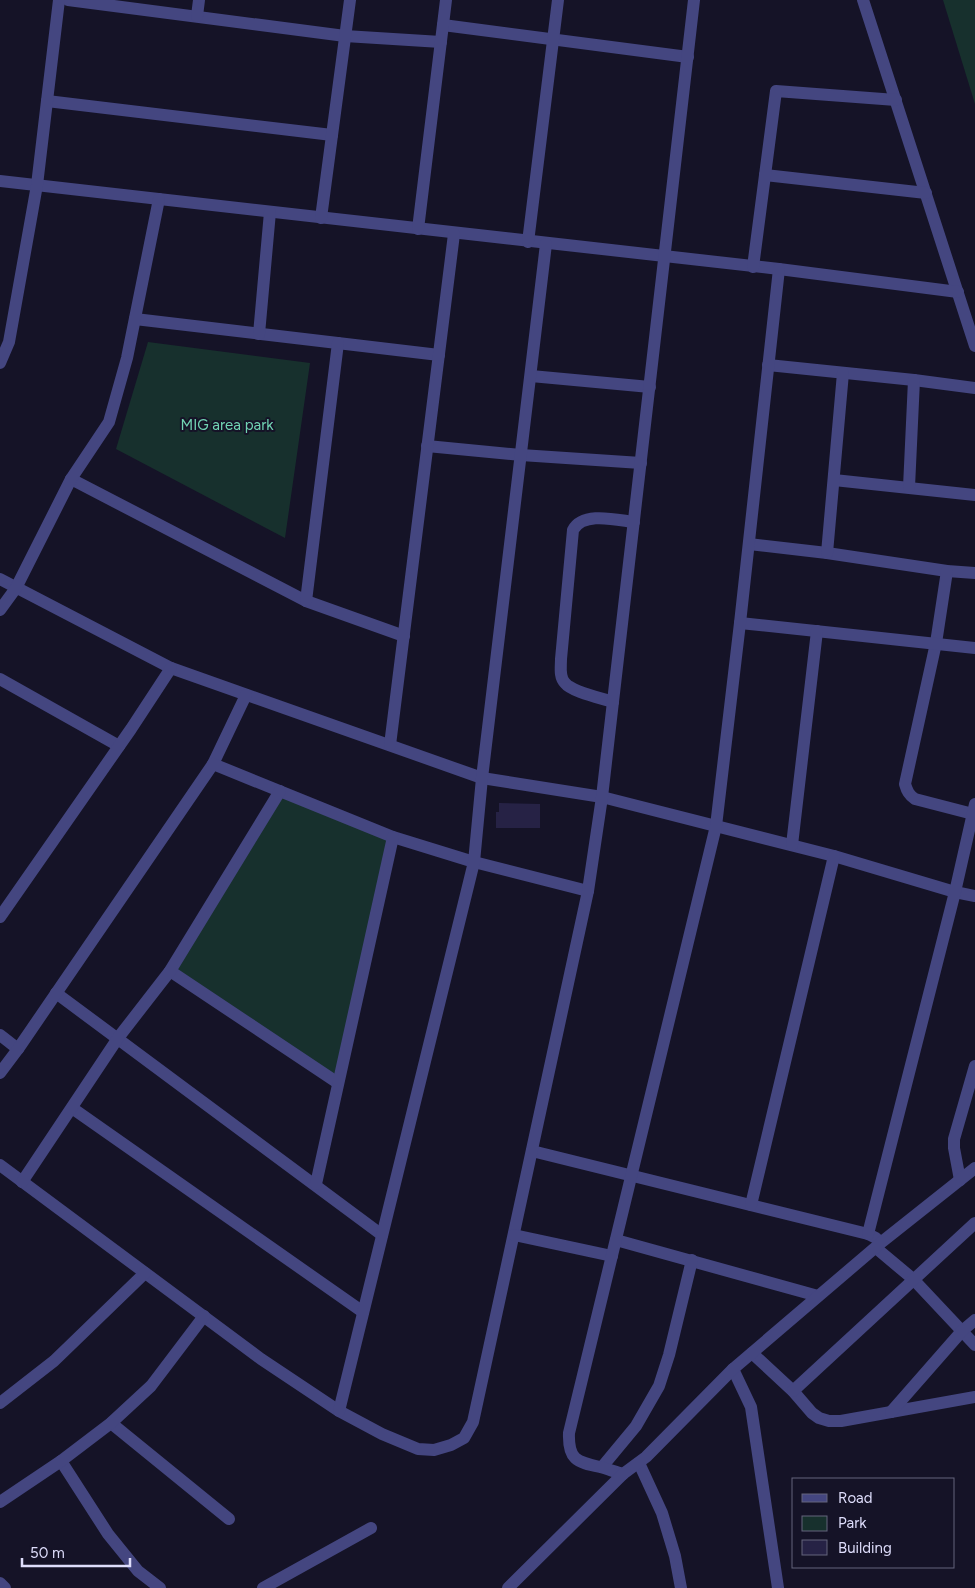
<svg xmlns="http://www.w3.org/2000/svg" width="975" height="1588" font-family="Figtree,sans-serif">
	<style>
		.green { fill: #17302d }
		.building { fill: #262245 }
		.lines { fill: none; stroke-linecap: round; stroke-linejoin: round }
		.minor { stroke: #444680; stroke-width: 12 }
		.labels { text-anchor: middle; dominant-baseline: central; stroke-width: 4; stroke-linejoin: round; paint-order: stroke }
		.park-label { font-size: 15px; fill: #71d3b3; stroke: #151327 }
	</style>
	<rect width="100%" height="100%" fill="#151327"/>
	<g class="green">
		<polygon points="943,0 975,0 975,104"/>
		<polygon points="148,342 310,363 285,538 116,449"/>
		<polygon points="280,791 393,837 338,1083 170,971"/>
	</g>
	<polygon class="building" points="499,803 540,804 540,828 496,828 496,812 499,812"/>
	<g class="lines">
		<g class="minor">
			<polyline points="68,0 345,36 441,42"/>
			<polyline points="863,0 975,346"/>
			<polyline points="197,16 199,0"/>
			<polyline points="443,25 688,57"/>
			<polyline points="47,101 332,135"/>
			<polyline points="765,175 926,193"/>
			<polyline points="0,181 779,269 958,292"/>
			<polyline points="321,218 350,0"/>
			<polyline points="418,229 446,0"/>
			<polyline points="528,242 558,0"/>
			<polyline points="753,267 776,91 896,100"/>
			<polyline points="135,319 439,355"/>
			<polyline points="259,334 270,212"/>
			<polyline points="0,363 9,342 37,185 59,0"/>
			<polyline points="768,365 914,380 975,388"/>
			<polyline points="531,376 650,387"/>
			<polyline points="427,446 521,455 641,463"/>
			<polyline points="71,479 306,601 404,636"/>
			<polyline points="834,480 975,495"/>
			<polyline points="909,487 914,380"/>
			<polyline points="749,544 827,553 947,571 975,573"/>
			<polyline points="827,553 843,373"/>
			<path d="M947,571L936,643L905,784C907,791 909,795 915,799L973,814"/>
			<polyline points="0,579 171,668 482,778 602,797 834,856 955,892 975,896"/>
			<polyline points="306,601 338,343"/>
			<polyline points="0,610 16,588 71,479 109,422 127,358 159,199"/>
			<polyline points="740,623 975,648"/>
			<polyline points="0,679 119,746"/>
			<path d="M613,702C601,698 572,692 565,683C559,677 561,667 561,659L573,530C583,511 617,520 634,522"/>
			<polyline points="390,745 454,234"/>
			<polyline points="213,764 246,695"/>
			<polyline points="792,845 817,631"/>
			<polyline points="0,917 131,729 171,668"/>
			<polyline points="170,971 338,1083"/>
			<polyline points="56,993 382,1235"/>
			<polyline points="0,1035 18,1049"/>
			<polyline points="0,1073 18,1049 213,764 393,837 474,862 588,891"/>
			<polyline points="72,1108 363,1312"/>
			<polyline points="532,1151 868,1234 876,1238"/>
			<polyline points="0,1165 261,1359 339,1411 382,1434 418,1449 434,1450 451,1445 464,1438 473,1422 588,891 602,797 694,0"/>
			<polyline points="960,1180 954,1148 954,1139 975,1066"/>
			<polyline points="22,1182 118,1038 170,971 280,791"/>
			<polyline points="316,1184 393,837"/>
			<polyline points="751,1205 834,856"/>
			<polyline points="868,1234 955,892 975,804"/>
			<polyline points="514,1235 612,1256"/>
			<polyline points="616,1240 818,1296"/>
			<polyline points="876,1248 913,1279 975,1345"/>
			<polyline points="752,1353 793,1391 812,1413 819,1418 829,1421 841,1421 975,1397"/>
			<polyline points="733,1369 751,1407 778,1588"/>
			<polyline points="793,1391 975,1223"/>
			<polyline points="0,1403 54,1361 145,1273"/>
			<polyline points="339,1411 474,862 482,778 546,244"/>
			<polyline points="891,1412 962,1331 975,1320"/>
			<polyline points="111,1423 229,1519"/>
			<polyline points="61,1461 108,1534 138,1571 160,1588"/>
			<polyline points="639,1463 662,1513 675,1556 681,1588"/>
			<polyline points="602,1467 636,1426 659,1386 669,1355 692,1260"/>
			<path d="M623,1474C615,1472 608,1469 600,1467C576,1462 568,1459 569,1433L716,826L740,623L779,269"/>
			<polyline points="0,1502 61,1461 111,1423 151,1386 204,1316"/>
			<polyline points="0,1583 5,1588"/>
			<polyline points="263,1588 371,1528"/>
			<polyline points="508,1588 623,1474 646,1457 733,1369 883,1241 975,1168"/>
		</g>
	</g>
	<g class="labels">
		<g class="park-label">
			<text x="227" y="425">MIG area park</text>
		</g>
	</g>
	<rect x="792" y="1478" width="162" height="90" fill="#151327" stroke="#65647c"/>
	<rect x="802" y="1494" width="25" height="8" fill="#444680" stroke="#65647c"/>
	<text x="838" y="1503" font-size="15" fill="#deddfb">Road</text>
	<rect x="802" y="1516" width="25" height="15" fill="#17302d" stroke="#65647c"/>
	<text x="838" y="1528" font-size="15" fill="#deddfb">Park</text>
	<rect x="802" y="1540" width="25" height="15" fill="#262245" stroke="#65647c"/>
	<text x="838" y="1553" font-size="15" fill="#deddfb">Building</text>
	<path d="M22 1558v8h108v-8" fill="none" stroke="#deddfb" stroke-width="2.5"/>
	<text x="30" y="1558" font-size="15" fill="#deddfb" stroke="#151327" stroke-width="4" paint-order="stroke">50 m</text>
</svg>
